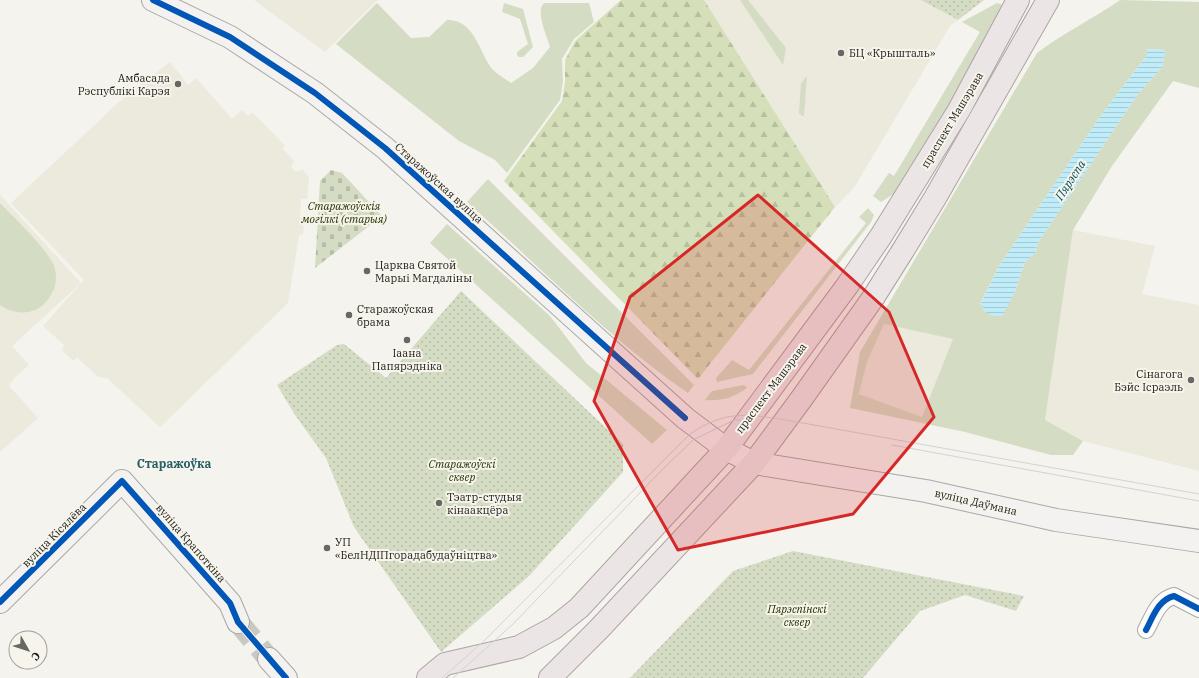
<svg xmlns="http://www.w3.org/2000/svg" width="1199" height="678" font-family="'IBM Plex Serif',serif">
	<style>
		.built { fill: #ece9dd }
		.grass { fill: #d5dcc4; fill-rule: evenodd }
		.forest { fill: url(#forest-firs) }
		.cemetery { fill: url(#cemetery-stones) }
		.park { fill: url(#park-dots) }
		.water { fill: url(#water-rules) }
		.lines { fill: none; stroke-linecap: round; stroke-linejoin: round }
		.secondary-tunnel { stroke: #c9c8c3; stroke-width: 22; stroke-dasharray: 22 11; stroke-linecap: butt }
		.street-casing { stroke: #a9a9a5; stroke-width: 18 }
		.secondary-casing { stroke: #a9a9a5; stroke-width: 24 }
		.primary-casing { stroke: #afa3a3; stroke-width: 24 }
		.street { stroke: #fdfdfc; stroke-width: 16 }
		.secondary { stroke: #f4f1f1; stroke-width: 22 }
		.primary { stroke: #ece5e6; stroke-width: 22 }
		.tram { stroke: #d3d3d1; stroke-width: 1 }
		.cycleway-casing { stroke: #f7f5eb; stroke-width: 8 }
		.cycleway { stroke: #0057b8; stroke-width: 6 }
		.marked { fill: #d62828; fill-opacity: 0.2; stroke: #d62828; stroke-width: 3; stroke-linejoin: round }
		.poi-dot { fill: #686764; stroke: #f7f5eb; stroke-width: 1.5 }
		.labels { text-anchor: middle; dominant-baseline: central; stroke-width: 4; stroke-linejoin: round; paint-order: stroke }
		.poi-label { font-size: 11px; fill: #1d1c19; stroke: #f7f5eb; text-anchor: start }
		.street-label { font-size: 11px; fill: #1d1c19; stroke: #f7f5eb }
		.park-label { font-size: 11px; font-style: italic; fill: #243000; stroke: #f7f5eb }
		.water-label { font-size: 12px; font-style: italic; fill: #035061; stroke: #f7f5eb }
		.neighbourhood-label { font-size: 12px; font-weight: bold; fill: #275f69; stroke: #f7f5eb }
	</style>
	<defs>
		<pattern id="forest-firs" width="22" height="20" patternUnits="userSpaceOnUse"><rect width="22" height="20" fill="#d5e0ba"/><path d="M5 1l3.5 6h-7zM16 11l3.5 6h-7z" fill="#b6c09f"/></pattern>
		<pattern id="cemetery-stones" width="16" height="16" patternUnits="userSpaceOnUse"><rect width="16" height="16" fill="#d5dcc4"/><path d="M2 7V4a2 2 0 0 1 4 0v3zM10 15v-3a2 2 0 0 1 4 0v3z" fill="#b6bca8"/></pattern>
		<pattern id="park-dots" width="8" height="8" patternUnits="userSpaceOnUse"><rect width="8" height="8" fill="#d5dcc4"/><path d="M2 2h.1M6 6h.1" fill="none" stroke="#b6bca8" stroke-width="1.8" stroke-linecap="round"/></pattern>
		<pattern id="water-rules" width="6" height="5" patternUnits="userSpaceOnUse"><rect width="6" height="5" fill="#bfecf8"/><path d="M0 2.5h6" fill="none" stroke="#a4cad4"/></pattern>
	</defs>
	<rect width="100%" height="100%" fill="#f4f3ee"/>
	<g class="built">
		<polygon points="254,0 378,0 325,52"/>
		<polygon points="704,0 921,0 958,20 950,26 854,188 835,207"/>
		<polygon points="170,62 188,85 196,78 232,119 242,110 248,116 252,112 285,146 282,148 294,161 291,167 294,171 299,171 302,169 309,177 307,199 301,199 300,218 304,219 303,234 299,235 288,303 160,427 107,378 98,377 77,357 73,361 62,350 64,345 43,326 84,280 11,203 119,102"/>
		<polygon points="0,195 81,283 12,346 29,365 14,378 9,386 38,418 0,452"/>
		<polygon points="1073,230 1155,246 1142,294 1199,305 1199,471 1083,441 1045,420"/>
		<polygon points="884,324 954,339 922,418 859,394 867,362"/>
	</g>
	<g class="grass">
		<polygon points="740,0 748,0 786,48 783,65"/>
		<path d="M1120,0L1199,2V88L1173,81L1112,166L1073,230L1045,420L1083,441L1073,455H1051L965,432L850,408L860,352L1037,53C1063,33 1093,19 1120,0ZM1148,49L1165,50L1162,67L1138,94L1037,244L1036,252L1025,262L1014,294L984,306L980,304L999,266L1102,114L1147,55ZM884,324L953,339L922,417L859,394L867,362Z"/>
		<path d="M377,3L411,38L429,37L447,20C475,19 479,53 493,70C498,75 506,79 511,83L533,68L550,47C547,36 535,12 544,3H589L594,22L574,39L562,59L563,81L560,100L507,173L495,160L459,141L336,44Z"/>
		<polygon points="504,3 523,9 533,47 523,57 519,57 517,55 517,52 528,44 520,19 502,12"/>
		<polygon points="997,3 1004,5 908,180 895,193 881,202 873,196 889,173 894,176 980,32 962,22"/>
		<polygon points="807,76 804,116 802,116 799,113 801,83"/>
		<path d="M488,179L694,385L688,393C609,339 539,266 467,202Z"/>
		<path d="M0,203C13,217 51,252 55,269C57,277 56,286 52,293C48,300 43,307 35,310C23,315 10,312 0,305Z"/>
		<polygon points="868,208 874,215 871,222 753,374 717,382 716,378 732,360 749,370 866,223 859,217"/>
		<polygon points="447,224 550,316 586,363 667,430 652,444 430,243"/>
		<path d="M744,385L747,388C733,398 722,401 705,400L712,391Z"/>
	</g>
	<polygon class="forest" points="621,0 704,0 835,207 698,379 504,181 562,101 565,82 565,60 575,41"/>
	<polygon class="cemetery" points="331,170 342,173 382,216 315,268 320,181"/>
	<g class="park">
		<polygon points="921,0 984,0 958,20"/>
		<polygon points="461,291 623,444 623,472 529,576 441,652 354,527 326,458 295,415 277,385 337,345 344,344 386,378"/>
		<polygon points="793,551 1024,596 1016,611 965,595 920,611 863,678 630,678 733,571"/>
	</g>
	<polygon class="water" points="1147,49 1165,50 1162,67 1138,94 1037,244 1036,252 1025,262 1014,294 1002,316 993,316 982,310 984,306 980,305 999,266 1102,114 1147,55"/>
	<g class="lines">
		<polyline class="secondary-tunnel" points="238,622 269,659"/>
		<defs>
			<path id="street" d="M1146,630C1153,617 1158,600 1174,596L1199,609"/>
			<g id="secondary">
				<polyline points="153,0 230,37 315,93 385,148 685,418 726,449 754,463 926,491 1056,520 1199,541"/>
				<polyline points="0,602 122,481 230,603 238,622"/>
				<polyline points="269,659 286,678"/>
			</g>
			<g id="primary">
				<polyline points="428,678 445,664 519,647 554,628 579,608 726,449 847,286 881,236 959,110 1018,0"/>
				<polyline points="550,678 599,629 754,463 802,398 873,298 902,252 935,198 1048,0"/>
			</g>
		</defs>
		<use href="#street" class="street-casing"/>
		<use href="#secondary" class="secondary-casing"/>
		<use href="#primary" class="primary-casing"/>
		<use href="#street" class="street"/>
		<use href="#secondary" class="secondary"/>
		<use href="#primary" class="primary"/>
		<g class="tram">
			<polyline points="892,445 1199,501"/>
			<path d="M442,678L484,641L690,434C725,410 746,414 786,420L1199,494"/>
			<polyline points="453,678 513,624 661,471 693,440 734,420 742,420"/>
		</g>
		<defs>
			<g id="cycleway">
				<polyline points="153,0 230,37 315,93 385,148 685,418"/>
				<polyline points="0,602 122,481 230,603 238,622 286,678"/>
				<path d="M1146,630C1153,617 1158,600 1174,596L1199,609"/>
			</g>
		</defs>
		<use href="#cycleway" class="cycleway-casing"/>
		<use href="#cycleway" class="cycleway"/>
	</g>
	<path class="marked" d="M758,195L889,312L934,417L853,514L678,550L594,401L630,297Z"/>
	<g class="poi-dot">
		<circle cx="841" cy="53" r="4"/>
		<circle cx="178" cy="84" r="4"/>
		<circle cx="367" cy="271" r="4"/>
		<circle cx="349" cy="315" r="4"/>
		<circle cx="407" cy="340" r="4"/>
		<circle cx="1191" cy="380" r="4"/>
		<circle cx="439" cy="503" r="4"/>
		<circle cx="327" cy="548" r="4"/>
	</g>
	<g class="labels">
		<g class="poi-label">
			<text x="849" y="53">БЦ «Крышталь»</text>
			<text x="170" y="78" text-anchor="end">Амбасада<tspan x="170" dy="13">Рэспублікі Карэя</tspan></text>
			<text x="375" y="265">Царква Святой<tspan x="375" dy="13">Марыі Магдаліны</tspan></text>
			<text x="357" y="309">Старажоўская<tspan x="357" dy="13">брама</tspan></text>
			<text x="407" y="353" text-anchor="middle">Іаана<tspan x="407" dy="13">Папярэдніка</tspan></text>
			<text x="1183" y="374" text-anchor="end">Сінагога<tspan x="1183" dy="13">Бэйс Ісраэль</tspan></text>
			<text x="447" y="497">Тэатр-студыя<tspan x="447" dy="13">кінаакцёра</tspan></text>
			<text x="335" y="542">УП<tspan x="335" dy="13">«БелНДІПгорадабудаўніцтва»</tspan></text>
		</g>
		<g class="street-label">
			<text transform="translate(952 120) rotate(-59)">праспект Машэрава</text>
			<text transform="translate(439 183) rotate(42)">Старажоўская вуліца</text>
			<text transform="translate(771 388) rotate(-53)">праспект Машэрава</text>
			<text transform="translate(976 502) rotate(13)">вуліца Даўмана</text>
			<text transform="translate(54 535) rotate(-45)">вуліца Кісялёва</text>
			<text transform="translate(191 543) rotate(49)">вуліца Крапоткіна</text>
		</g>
		<g class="park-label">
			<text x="344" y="206">Старажоўскія<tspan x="344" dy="13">могілкі (старыя)</tspan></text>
			<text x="462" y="464">Старажоўскі<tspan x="462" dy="13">сквер</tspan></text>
			<text x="797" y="609">Пярэспінскі<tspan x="797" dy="13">сквер</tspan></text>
		</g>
		<g class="water-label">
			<text transform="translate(1070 180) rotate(-57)">Пярэспа</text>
		</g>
		<g class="neighbourhood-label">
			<text x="174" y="463">Старажоўка</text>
		</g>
	</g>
	<g transform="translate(28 650) rotate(129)"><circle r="19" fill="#f7f5eb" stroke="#a09e97"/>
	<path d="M0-3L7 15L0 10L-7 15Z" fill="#686764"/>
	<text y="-6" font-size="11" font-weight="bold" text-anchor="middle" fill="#1d1c19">С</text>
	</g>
</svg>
